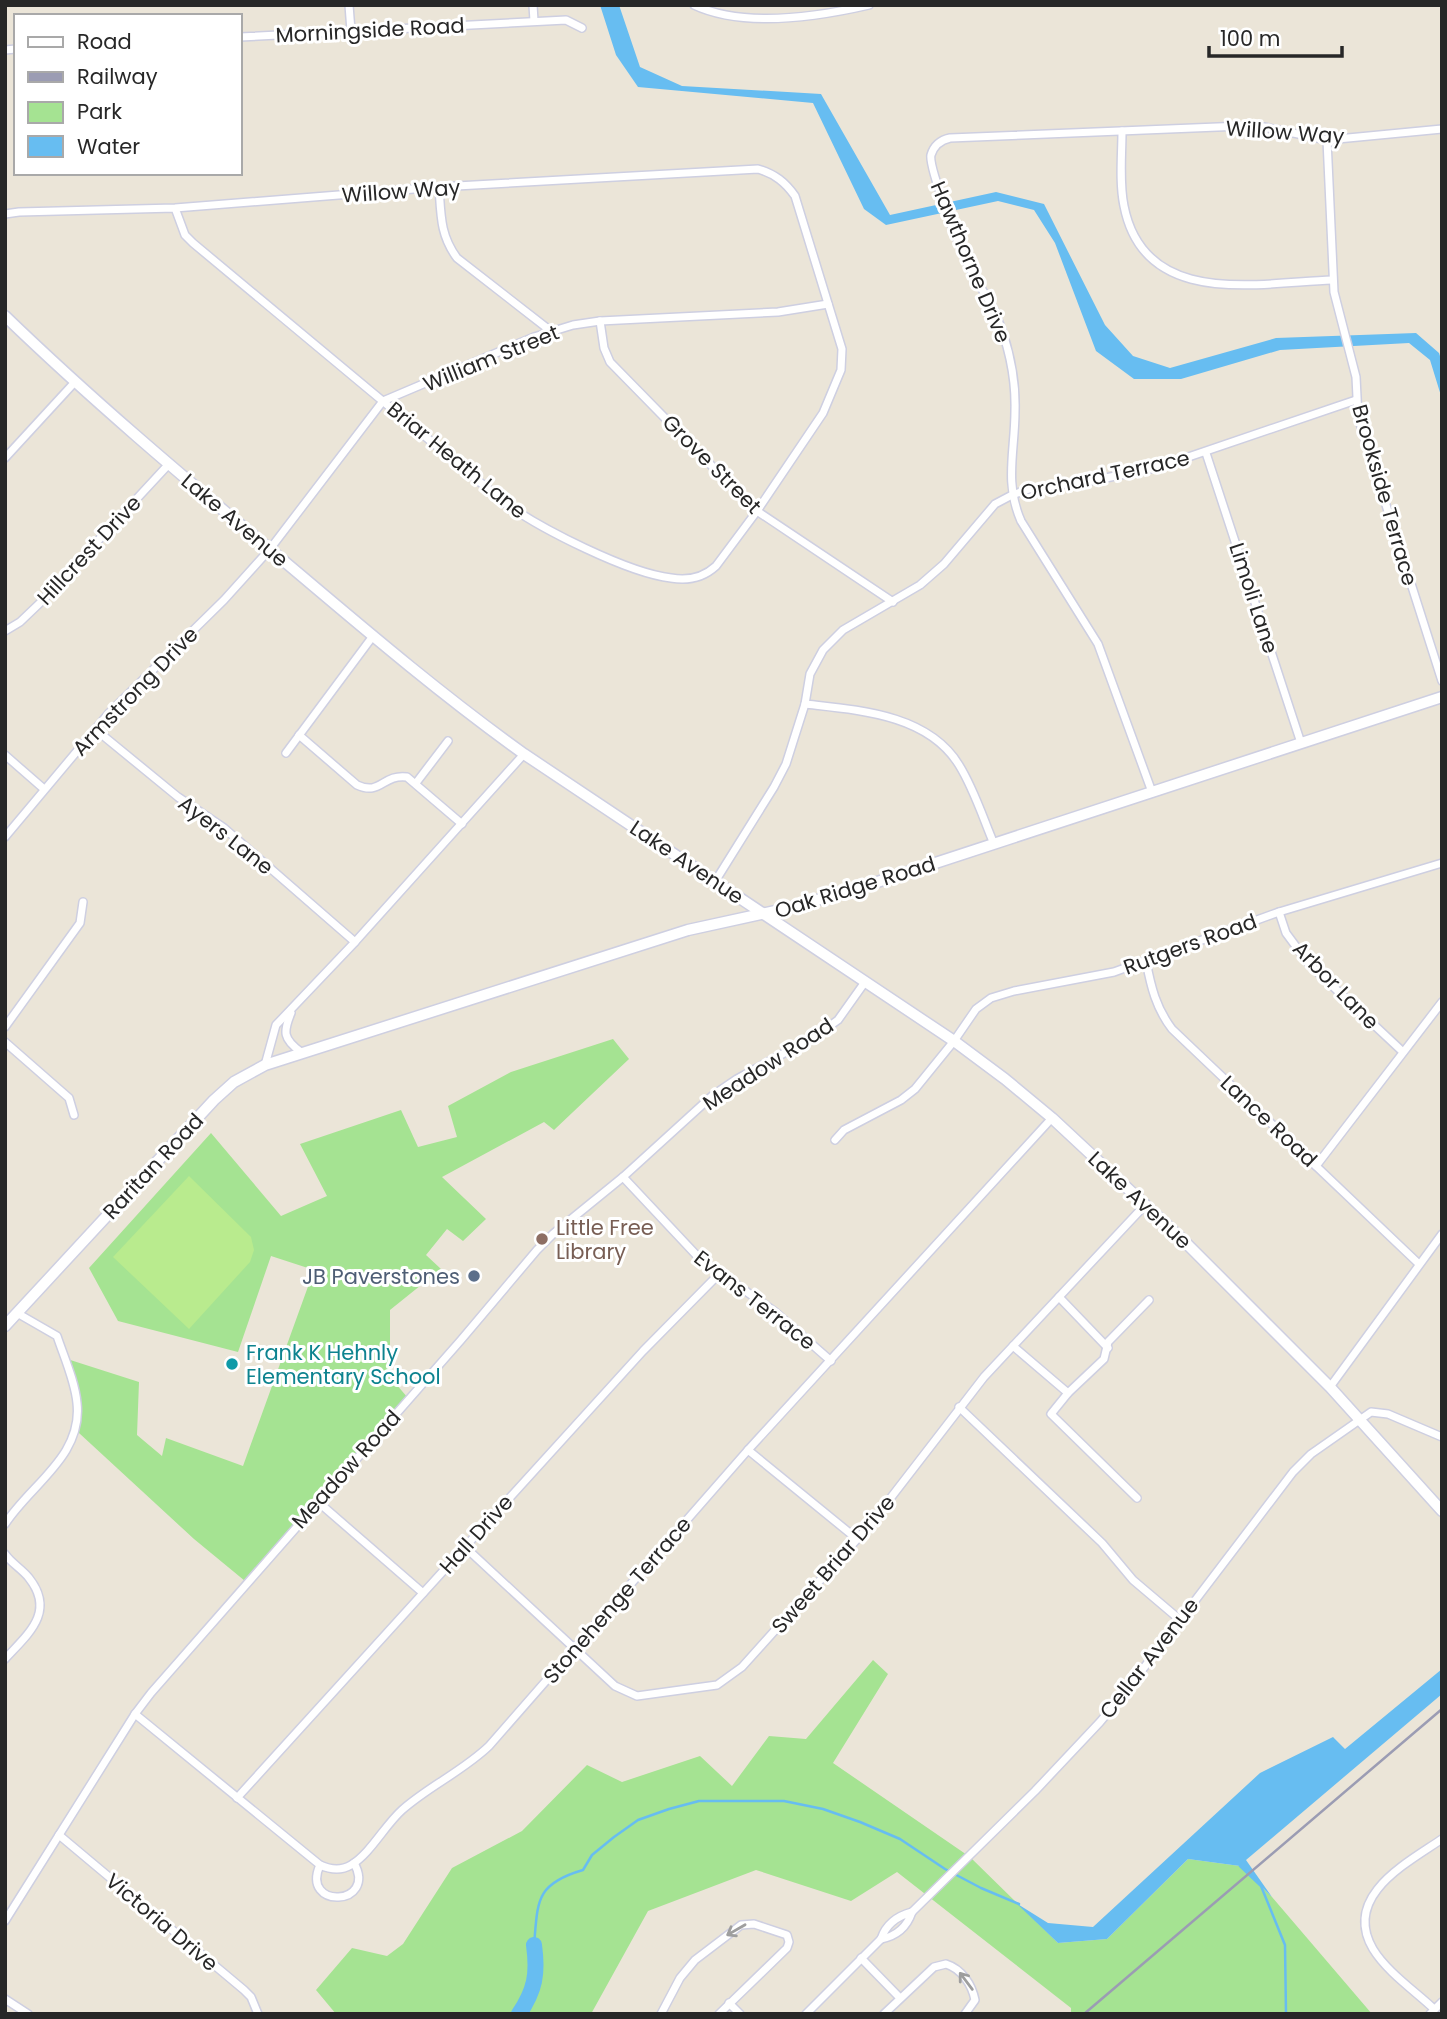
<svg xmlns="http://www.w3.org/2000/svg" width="1447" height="2019" font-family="Poppins,sans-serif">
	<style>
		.green { fill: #a5e392 }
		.pitch { fill: #b9eb8e }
		.water { fill: #67bdf1 }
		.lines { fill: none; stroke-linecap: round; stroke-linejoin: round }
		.stream { stroke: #67bdf1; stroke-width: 2.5 }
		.river { stroke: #67bdf1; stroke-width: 16 }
		.street-casing { stroke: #cecfe1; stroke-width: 10 }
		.secondary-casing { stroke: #cecfe1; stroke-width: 13 }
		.street { stroke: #fff; stroke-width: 7 }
		.secondary { stroke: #fff; stroke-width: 10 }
		.rail { stroke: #9b9cb3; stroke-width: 2.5 }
		.oneway { stroke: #9e9e9e }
		.education-dot { fill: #8d6e63; stroke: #fff; stroke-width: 2.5 }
		.service-dot { fill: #5c6f8a; stroke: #fff; stroke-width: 2.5 }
		.culture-dot { fill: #0f9aa8; stroke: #fff; stroke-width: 2.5 }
		.labels { text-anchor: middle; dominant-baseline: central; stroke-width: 6; stroke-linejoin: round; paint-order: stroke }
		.street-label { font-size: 21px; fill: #272727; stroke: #fff }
		.education-label { font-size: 21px; fill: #785e54; stroke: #fff; text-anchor: start }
		.service-label { font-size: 21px; fill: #4e5e75; stroke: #fff; text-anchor: end }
		.culture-label { font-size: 21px; fill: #0d838f; stroke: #fff; text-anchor: start }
	</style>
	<rect width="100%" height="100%" fill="#ebe5d8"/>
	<g class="green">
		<polygon points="613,1039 629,1059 554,1130 544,1122 442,1177 486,1219 463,1241 447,1229 426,1255 441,1269 390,1310 390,1377 408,1398 245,1581 194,1539 79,1433 64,1358 139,1382 137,1435 162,1456 166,1438 243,1466 314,1270 271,1256 238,1352 118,1321 89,1268 211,1133 281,1216 327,1196 300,1144 401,1110 418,1147 457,1137 448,1106 511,1072"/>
		<polygon points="873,1660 888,1674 833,1763 970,1857 1058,1943 1107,1939 1188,1859 1240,1866 1272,1897 1372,2014 1071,2014 1071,2008 897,1872 851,1901 756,1870 648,1911 591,2014 336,2014 316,1990 352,1948 387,1956 403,1944 452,1868 522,1831 587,1765 622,1782 700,1756 732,1786 769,1736 806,1739"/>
	</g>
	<polygon class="pitch" points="189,1176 251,1237 254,1250 250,1262 189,1329 113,1257"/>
	<g class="water">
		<polygon points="600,5 619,5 640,67 682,86 821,94 890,215 996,192 1044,204 1105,325 1133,356 1170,368 1276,338 1416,333 1439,353 1442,362 1442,399 1430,360 1409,343 1280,350 1181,379 1134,379 1096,351 1055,243 1034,210 998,201 886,225 864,209 813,103 638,87 616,55"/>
		<polygon points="1442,1669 1442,1694 1246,1860 1272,1897 1240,1866 1188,1859 1107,1939 1058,1943 1016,1903 1048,1923 1093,1927 1260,1773 1333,1737 1345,1749"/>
	</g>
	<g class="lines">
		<g class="stream">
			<polyline points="1240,1866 1261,1886 1285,1945 1286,2014"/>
			<path d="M534,1945C538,1901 535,1884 583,1870L592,1855L614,1837L638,1820L669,1809L699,1801H784L823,1809L860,1822L900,1839L945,1869L981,1888L1019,1904"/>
		</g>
		<path class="river" d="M519,2014C535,1990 538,1974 534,1945"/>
		<defs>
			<g id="street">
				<polyline points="349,5 351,31"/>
				<polyline points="533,5 534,21"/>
				<path d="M694,5C743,28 817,17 869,5"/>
				<polyline points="240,37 566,20 582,28"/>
				<polyline points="5,50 16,49"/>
				<path d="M1122,131C1122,155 1119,182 1124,206C1144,308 1257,283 1332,280"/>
				<polyline points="1327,140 1334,292 1356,377 1358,417 1442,681"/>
				<path d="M439,187C441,215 440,235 457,258L552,332"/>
				<path d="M5,214L19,212L175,208L439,187L758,169C775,174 785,182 795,196L842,349L841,370L823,413L757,511L716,566C704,577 688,581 671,578C628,573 541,529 505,503L193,243L185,235L175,208"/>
				<polyline points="600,321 604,348 610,362 754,509 893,602"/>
				<polyline points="1206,453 1301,743"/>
				<polyline points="5,458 74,383"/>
				<polyline points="5,631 20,622 42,601 168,465"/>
				<path d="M805,704C858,710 928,714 959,765C974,789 983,818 994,844"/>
				<polyline points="95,729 178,797 224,828 355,942"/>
				<path d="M299,735L357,785C381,796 382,774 407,777L462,824"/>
				<polyline points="286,753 373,636"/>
				<polyline points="5,755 44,789"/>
				<polyline points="416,783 448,741"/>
				<path d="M1152,792L1098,644L1021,521C1004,482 1015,451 1015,411C1016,377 1008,343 995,312C987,296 976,281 968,265C961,250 928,167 931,155C934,145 941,140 950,138L1242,126L1264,127L1327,140L1442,129"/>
				<polyline points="5,837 109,713 224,600 270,549 383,401 534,337 573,325 600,321 778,312 828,304"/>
				<polyline points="716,880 774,787 786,764 805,704 810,674 823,650 843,630 920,585 944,564 995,504 1012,495 1029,489 1096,480 1159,467 1356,400"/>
				<polyline points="1279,912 1286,933 1309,964 1403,1052"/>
				<path d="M1146,961C1151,987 1156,1008 1172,1029L1419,1264"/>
				<path d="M291,1013C283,1032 283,1039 301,1052"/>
				<polyline points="5,1027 80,923 83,902"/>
				<polyline points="5,1042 69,1098 74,1115"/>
				<polyline points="265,1065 276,1025 355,942 524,754"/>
				<polyline points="835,1140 844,1130 901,1100 915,1089 954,1041 976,1009 991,998 1014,991 1114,972 1279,912 1442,863"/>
				<polyline points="1316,1166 1442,1002"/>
				<polyline points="623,1177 700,1259 774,1311 831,1361"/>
				<polyline points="1059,1297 1108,1348"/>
				<polyline points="1013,1346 1068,1393"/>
				<polyline points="1330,1387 1442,1234"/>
				<polyline points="959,1407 1102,1543 1133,1580 1179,1619"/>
				<polyline points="748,1450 857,1539"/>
				<polyline points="1137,1498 1051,1414 1068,1393 1104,1359 1108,1342 1149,1300"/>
				<polyline points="317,1501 423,1593"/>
				<path d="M5,1524C31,1484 83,1456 77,1403C75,1381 64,1357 57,1336L17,1313"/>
				<polyline points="465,1547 615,1686 637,1696 717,1685 742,1667 869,1526 984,1377 1146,1204"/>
				<path d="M5,1554C11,1563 22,1569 29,1578C56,1612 28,1634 5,1659"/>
				<path d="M135,1714L320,1865C331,1870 341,1871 351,1865C370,1854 385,1825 402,1810C429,1786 463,1771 489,1746L748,1450L1052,1118"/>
				<polyline points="237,1798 643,1351 719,1274"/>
				<polyline points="59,1835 244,1990 251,1997 258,2014"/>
				<path d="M320,1865C300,1910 378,1906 354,1863"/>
				<polyline points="5,1921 135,1714 151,1693 461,1340 537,1250 553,1234 623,1177 712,1096 737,1079 817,1035 838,1020 865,982"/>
				<path d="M881,1939C897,1936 907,1927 912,1912L1035,1791L1100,1722L1130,1686L1293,1472L1311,1454L1371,1412L1388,1414L1442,1437"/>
				<polyline points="861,1958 900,1998"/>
				<polyline points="5,1999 28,2014"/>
				<polyline points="729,2003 740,2014"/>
				<path d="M1434,2009C1415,1991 1387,1972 1373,1949C1342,1896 1407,1863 1442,1839"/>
				<polyline points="661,2014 680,1978 695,1960 741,1925 754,1924 787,1935 789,1942 787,1948 719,2014"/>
				<path d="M806,2014L881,1939C886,1924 897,1916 912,1912"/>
				<path d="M884,2014L934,1967L946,1964C962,1969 972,1985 975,2000L965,2014"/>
				<polyline points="1430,2014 1442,2002"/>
			</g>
			<g id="secondary">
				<path d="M5,316C91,399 181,475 272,551C355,621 436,691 524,754L954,1041L1005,1079L1052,1118L1183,1240L1330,1387L1442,1511"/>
				<polyline points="5,1326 214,1100 234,1082 265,1065 688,930 789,908 859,888 1442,697"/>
			</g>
		</defs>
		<use href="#street" class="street-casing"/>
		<use href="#secondary" class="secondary-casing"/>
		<use href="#street" class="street"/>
		<use href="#secondary" class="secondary"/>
		<polyline class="rail" points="1084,2014 1442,1709"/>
	</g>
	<defs><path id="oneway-shaft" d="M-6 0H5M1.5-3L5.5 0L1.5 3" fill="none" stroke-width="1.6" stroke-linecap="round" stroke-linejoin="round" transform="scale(1.75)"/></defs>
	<g class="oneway">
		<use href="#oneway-shaft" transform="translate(736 1930) rotate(150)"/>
		<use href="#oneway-shaft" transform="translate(966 1981) rotate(-127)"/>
	</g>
	<circle class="education-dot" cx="542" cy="1239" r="7"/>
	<circle class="service-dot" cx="474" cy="1276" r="7"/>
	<circle class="culture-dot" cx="232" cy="1364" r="7"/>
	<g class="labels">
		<g class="street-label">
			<text transform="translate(370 30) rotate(-3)">Morningside Road</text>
			<text transform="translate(1285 132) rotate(4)">Willow Way</text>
			<text transform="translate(401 191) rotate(-4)">Willow Way</text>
			<text transform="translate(971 262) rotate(67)">Hawthorne Drive</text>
			<text transform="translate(491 358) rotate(-22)">William Street</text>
			<text transform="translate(457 460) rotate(39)">Briar Heath Lane</text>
			<text transform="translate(712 464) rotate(45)">Grove Street</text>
			<text transform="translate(1105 475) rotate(-12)">Orchard Terrace</text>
			<text transform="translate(1385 495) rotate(74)">Brookside Terrace</text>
			<text transform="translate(235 520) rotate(40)">Lake Avenue</text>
			<text transform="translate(89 550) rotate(-47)">Hillcrest Drive</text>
			<text transform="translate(1254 598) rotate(72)">Limoli Lane</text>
			<text transform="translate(135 691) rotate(-46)">Armstrong Drive</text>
			<text transform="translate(226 835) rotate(38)">Ayers Lane</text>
			<text transform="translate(687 862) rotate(34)">Lake Avenue</text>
			<text transform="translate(855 887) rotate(-17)">Oak Ridge Road</text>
			<text transform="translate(1190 944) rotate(-20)">Rutgers Road</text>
			<text transform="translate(1336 985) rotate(46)">Arbor Lane</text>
			<text transform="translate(768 1064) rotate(-33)">Meadow Road</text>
			<text transform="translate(1269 1121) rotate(43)">Lance Road</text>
			<text transform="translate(153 1166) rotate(-47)">Raritan Road</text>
			<text transform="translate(1140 1200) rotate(43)">Lake Avenue</text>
			<text transform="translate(755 1300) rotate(38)">Evans Terrace</text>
			<text transform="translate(346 1469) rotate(-48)">Meadow Road</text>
			<text transform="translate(476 1534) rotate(-48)">Hall Drive</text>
			<text transform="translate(833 1564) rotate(-49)">Sweet Briar Drive</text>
			<text transform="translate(617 1600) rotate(-49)">Stonehenge Terrace</text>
			<text transform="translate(1149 1658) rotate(-52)">Cellar Avenue</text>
			<text transform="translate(162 1922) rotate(40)">Victoria Drive</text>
		</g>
		<g class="education-label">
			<text x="556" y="1227">Little Free<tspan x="556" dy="24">Library</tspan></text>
		</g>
		<g class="service-label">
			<text x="460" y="1276">JB Paverstones</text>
		</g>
		<g class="culture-label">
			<text x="246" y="1352">Frank K Hehnly<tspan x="246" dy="24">Elementary School</tspan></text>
		</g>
	</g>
	<rect width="1447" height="2019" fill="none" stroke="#272727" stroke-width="14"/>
	<rect x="14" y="14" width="228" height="161" fill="#ffffff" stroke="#a9a9a9" stroke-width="2"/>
	<rect x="28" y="37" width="35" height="10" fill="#ffffff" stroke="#a9a9a9" stroke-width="2"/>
	<text x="77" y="49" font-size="21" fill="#272727">Road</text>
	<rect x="28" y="72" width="35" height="10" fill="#9b9cb3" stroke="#a9a9a9" stroke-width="2"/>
	<text x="77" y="84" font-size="21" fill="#272727">Railway</text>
	<rect x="28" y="102" width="35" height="21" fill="#a5e392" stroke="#a9a9a9" stroke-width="2"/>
	<text x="77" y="119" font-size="21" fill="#272727">Park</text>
	<rect x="28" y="136" width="35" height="21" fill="#67bdf1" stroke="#a9a9a9" stroke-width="2"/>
	<text x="77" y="154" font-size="21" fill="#272727">Water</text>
	<path d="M1209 46v10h133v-10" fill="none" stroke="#272727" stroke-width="3.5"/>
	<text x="1220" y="46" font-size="21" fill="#272727" stroke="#ffffff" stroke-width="5" paint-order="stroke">100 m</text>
</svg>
